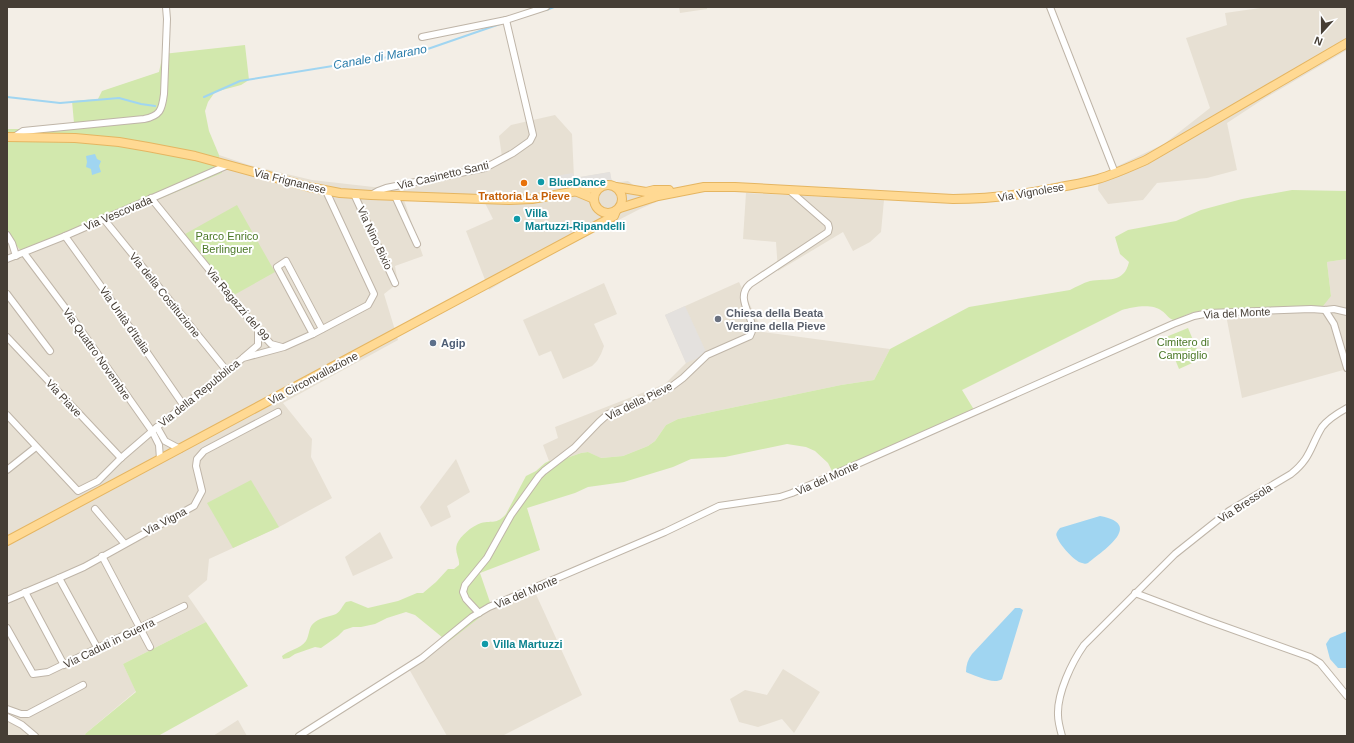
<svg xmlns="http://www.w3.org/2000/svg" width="1354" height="743" font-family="Helvetica,sans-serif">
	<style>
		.residential { fill: #e7e0d3 }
		.green { fill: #d2e8ad }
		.parking { fill: #e4e1de }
		.water { fill: #a0d5f1 }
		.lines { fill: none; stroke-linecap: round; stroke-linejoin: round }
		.stream { stroke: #a0d5f1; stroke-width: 2 }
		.minor-casing { stroke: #bfb5a8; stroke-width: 8 }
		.major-casing { stroke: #e5b561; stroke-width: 10 }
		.minor { stroke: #fff; stroke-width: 6 }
		.major { stroke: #ffd993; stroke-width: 8 }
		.culture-dot { fill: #0f9aa8; stroke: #fff; stroke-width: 1.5 }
		.food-dot { fill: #e8710a; stroke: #fff; stroke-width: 1.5 }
		.worship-dot { fill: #6b7280; stroke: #fff; stroke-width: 1.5 }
		.service-dot { fill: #5c6f8a; stroke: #fff; stroke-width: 1.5 }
		.labels { text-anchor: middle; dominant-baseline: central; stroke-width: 4; stroke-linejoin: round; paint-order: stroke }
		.street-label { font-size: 11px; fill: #463e35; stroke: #fff }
		.culture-label { font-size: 11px; font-weight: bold; fill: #0d838f; stroke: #fff; text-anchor: start }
		.food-label { font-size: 11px; font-weight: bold; fill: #c56008; stroke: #fff }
		.park-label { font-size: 11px; fill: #4b7827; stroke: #fff }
		.worship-label { font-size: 11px; font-weight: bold; fill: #5b616d; stroke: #fff; text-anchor: start }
		.service-label { font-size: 11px; font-weight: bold; fill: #4e5e75; stroke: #fff; text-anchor: start }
		.water-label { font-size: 12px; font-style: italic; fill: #2b7dab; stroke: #fff }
	</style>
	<rect width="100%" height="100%" fill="#f3eee6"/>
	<g class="residential">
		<polygon points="679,7 707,7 707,9 680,13"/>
		<polygon points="1267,7 1347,7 1347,50 1262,100 1227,123 1237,170 1207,178 1157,183 1143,200 1108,204 1098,190 1099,175 1164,144 1210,108 1186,38 1227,25 1225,13"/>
		<polygon points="555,115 572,134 574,178 610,172 612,183 628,181 656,202 640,209 527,267 489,290 466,231 493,219 485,203 404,200 423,256 395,266 398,283 384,294 398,340 283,403 312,439 311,457 332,498 279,527 209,559 207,580 188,596 206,622 123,664 136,691 85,734 86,736 7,736 7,235 222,173 219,155 249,165 312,180 400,190 399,184 483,167 502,157 499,136 511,125"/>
		<polygon points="746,193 884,200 881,232 870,242 853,251 843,232 778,271 776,242 743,239"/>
		<polygon points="1347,259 1347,369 1242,398 1225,310 1331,296 1327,262"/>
		<polygon points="739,282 763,332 890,349 874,380 841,385 678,419 666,425 655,441 648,446 623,456 600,458 588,452 581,453 558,461 549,461 543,445 558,438 555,427 665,384 686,363 665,315"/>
		<polygon points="604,283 617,314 594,324 604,346 601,354 597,361 592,366 563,379 551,351 539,356 523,320"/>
		<polygon points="456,459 470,492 447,506 451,517 431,527 420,507"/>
		<polygon points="380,532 393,558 353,576 345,557"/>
		<polygon points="534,590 582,695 502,736 447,736 409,669 492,608"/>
		<polygon points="783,669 820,692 794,733 782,719 758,727 739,722 730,699 745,690 767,695"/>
		<polygon points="238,720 247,736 213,736"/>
	</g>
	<g class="green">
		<polygon points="245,45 249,80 241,85 215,92 208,102 205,111 209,131 219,155 222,173 25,255 7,235 7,129 26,129 74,123 72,101 98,99 102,91 159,72 163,54"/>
		<path d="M1292,190L1347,191V259L1327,262L1331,296L1323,306L1202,311C1196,312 1189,313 1184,316C1181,318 1179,320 1175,320C1169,320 1167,314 1162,311C1152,303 1133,307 1122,310L962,390L976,413L833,473L828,463L815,451L806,447L787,444L725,457L691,459L673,467L624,482L588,487L575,493L527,508L540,550L480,573L492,608L448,642L415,615L406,612L387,618L375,624L361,627H353L344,630L338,636L321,648L315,647L295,654L289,658L283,659L282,656C289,650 300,649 306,641C310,634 308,627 315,622C322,617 329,617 336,614C341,611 342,606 346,602L351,601L368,608L398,601L417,593H423L436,582L448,569H454L459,565C460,558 454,552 457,544C460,536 472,526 481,523C493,520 496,525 506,514L526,476L536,471L545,463L549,461H558L581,453L588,452L601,458L623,456L648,446L655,441L666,425L678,419L841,385L874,380L890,349L969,307L1070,290C1076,287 1083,283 1090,281C1107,278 1124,284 1129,262L1120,254L1115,237L1128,230L1176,221L1201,210L1242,199Z"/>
		<polygon points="237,205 275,272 234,295 185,234"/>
		<polygon points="1188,328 1201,359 1179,369 1166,337"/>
		<polygon points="251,480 279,527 233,548 207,503"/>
		<polygon points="206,622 248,686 158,736 86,736 85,734 136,692 123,664"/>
	</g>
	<g class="parking">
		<polygon points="610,172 612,183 552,192 550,177 573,173 574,178"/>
		<polygon points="685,306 707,354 686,363 665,315"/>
	</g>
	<g class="water">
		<polygon points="95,154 97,159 101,161 99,166 101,172 92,175 91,169 86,167 87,162 86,156"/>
		<path d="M1100,516C1144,524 1104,550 1088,563C1086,564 1085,564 1082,563C1075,562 1059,544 1057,537C1055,533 1058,531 1060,528Z"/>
		<path d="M1015,608H1020L1023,610L1002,679C994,685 977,676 968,673L966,672C966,665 968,659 972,654Z"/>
		<polygon points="1347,631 1347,668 1338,668 1330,659 1326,644 1330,638"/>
	</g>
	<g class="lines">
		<g class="stream">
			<polyline points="546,10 554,7"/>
			<polyline points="7,97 60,103 119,98 141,104 155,106"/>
			<polyline points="204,97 240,81 419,52 500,24"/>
		</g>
		<defs>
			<g id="minor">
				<polyline points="1050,7 1115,173"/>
				<polyline points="422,37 506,20 546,7"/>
				<path d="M14,137L23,131L144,119C160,116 162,110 164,94L167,19L166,7"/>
				<polyline points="354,194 395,283"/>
				<polyline points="371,195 378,191 386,188 485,168 513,153 530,141 533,135 506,20"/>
				<polyline points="395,196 417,244"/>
				<polyline points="151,198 258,330 271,344 282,347"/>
				<polyline points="103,218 227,371"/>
				<polyline points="7,235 12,243 16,256"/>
				<polyline points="65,236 111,300 184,406"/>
				<polyline points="24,253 66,309 152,431 159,445 160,459"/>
				<polyline points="7,259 65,236 228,165"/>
				<polyline points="7,294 50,351"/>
				<polyline points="1325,310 1334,324 1347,368"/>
				<polyline points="313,334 277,267 286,261 322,329"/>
				<polyline points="7,337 121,458"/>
				<polyline points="244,357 258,345 258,330"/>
				<polyline points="7,415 78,491 98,481 121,458 157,427 243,358 284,347 313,334 368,305 374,294 326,191"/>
				<polyline points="157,427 165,441 180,449"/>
				<polyline points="7,470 36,447"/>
				<polyline points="95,509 124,543"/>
				<polyline points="102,556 150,647"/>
				<polyline points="59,578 98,649"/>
				<polyline points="25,592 64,665"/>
				<polyline points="1135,593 1209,621 1310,657 1320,663 1347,696"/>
				<polyline points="7,600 59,578 84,567 194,506 202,491 196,466 197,459 204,451 278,412"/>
				<path d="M479,613L466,599L463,592L465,585L487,558L511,515L539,476L544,471L574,448L599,422L608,414L654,396L671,387L683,378L707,355L750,336C760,321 732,300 750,284L828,232L829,228L828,224L789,190"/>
				<polyline points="7,628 33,674 48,672 184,606"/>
				<polyline points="7,709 21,714 28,714 83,685"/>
				<polyline points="7,717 22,725 35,736"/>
				<polyline points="299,736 422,658 472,617 489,607 665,532 719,506 780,497 792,493 1173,324 1194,316 1209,313 1311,309 1325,310 1334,309 1347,312"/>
				<path d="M1062,736C1060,729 1058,722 1058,715C1057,693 1072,662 1084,645L1175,554L1229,511L1291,474C1311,458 1310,447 1322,427C1328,419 1338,413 1347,408"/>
			</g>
			<g id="major">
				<polyline points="7,137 75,138 119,142 148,147 195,156 309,187 340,193 371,195 509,200 532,199 600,187"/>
				<circle cx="608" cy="199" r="14"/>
				<polyline points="616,187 646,192 654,190 669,190"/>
				<polyline points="575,191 594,199"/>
				<path d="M620,208L658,196L704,187H735L953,199C989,199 1021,195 1056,188C1070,185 1084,183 1098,179C1115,174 1130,167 1146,160L1347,43"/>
				<polyline points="7,541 614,216 616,211"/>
			</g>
		</defs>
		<use href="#minor" class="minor-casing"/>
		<use href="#major" class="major-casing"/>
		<use href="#minor" class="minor"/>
		<use href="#major" class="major"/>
	</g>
	<g class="culture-dot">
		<circle cx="541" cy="182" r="4"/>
		<circle cx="517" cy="219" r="4"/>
		<circle cx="485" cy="644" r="4"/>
	</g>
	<circle class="food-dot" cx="524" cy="183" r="4"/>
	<circle class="worship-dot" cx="718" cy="319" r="4"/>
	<circle class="service-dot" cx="433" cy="343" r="4"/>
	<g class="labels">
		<g class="street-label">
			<text transform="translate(443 175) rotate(-13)">Via Casinetto Santi</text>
			<text transform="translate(290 181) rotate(14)">Via Frignanese</text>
			<text transform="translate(1031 192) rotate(-10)">Via Vignolese</text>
			<text transform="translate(118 213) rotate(-23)">Via Vescovada</text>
			<text transform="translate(375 238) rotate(65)">Via Nino Bixio</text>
			<text transform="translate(165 295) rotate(51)">Via della Costituzione</text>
			<text transform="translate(238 304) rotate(50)">Via Ragazzi del 99</text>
			<text transform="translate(1237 313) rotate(-3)">Via del Monte</text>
			<text transform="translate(125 320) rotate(55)">Via Unità d'Italia</text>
			<text transform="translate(97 354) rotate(55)">Via Quattro Novembre</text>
			<text transform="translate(313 378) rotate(-28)">Via Circonvallazione</text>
			<text transform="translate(199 393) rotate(-39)">Via della Repubblica</text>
			<text transform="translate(64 398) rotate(47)">Via Piave</text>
			<text transform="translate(639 401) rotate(-26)">Via della Pieve</text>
			<text transform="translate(827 478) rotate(-24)">Via del Monte</text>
			<text transform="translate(1245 503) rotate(-33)">Via Bressola</text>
			<text transform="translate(165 521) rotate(-28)">Via Vigna</text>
			<text transform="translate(526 592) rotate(-23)">Via del Monte</text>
			<text transform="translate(109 643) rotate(-26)">Via Caduti in Guerra</text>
		</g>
		<g class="culture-label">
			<text x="549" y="182">BlueDance</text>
			<text x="525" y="213">Villa<tspan x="525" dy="13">Martuzzi-Ripandelli</tspan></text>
			<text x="493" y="644">Villa Martuzzi</text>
		</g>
		<g class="food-label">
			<text x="524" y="196">Trattoria La Pieve</text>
		</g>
		<g class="park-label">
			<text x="227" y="236">Parco Enrico<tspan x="227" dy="13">Berlinguer</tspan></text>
			<text x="1183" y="342">Cimitero di<tspan x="1183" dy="13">Campiglio</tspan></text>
		</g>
		<g class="worship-label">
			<text x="726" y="313">Chiesa della Beata<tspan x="726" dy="13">Vergine della Pieve</tspan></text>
		</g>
		<g class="service-label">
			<text x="441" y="343">Agip</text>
		</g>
		<g class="water-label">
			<text transform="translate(380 57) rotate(-10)">Canale di Marano</text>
		</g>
	</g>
	<rect width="1354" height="743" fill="none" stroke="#463e35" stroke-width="16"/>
	<g transform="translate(1322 32) rotate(201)" stroke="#ffffff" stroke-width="3" paint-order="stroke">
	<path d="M0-3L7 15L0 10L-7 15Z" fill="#463e35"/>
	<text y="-6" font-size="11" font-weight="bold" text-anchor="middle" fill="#463e35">N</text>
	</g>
</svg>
